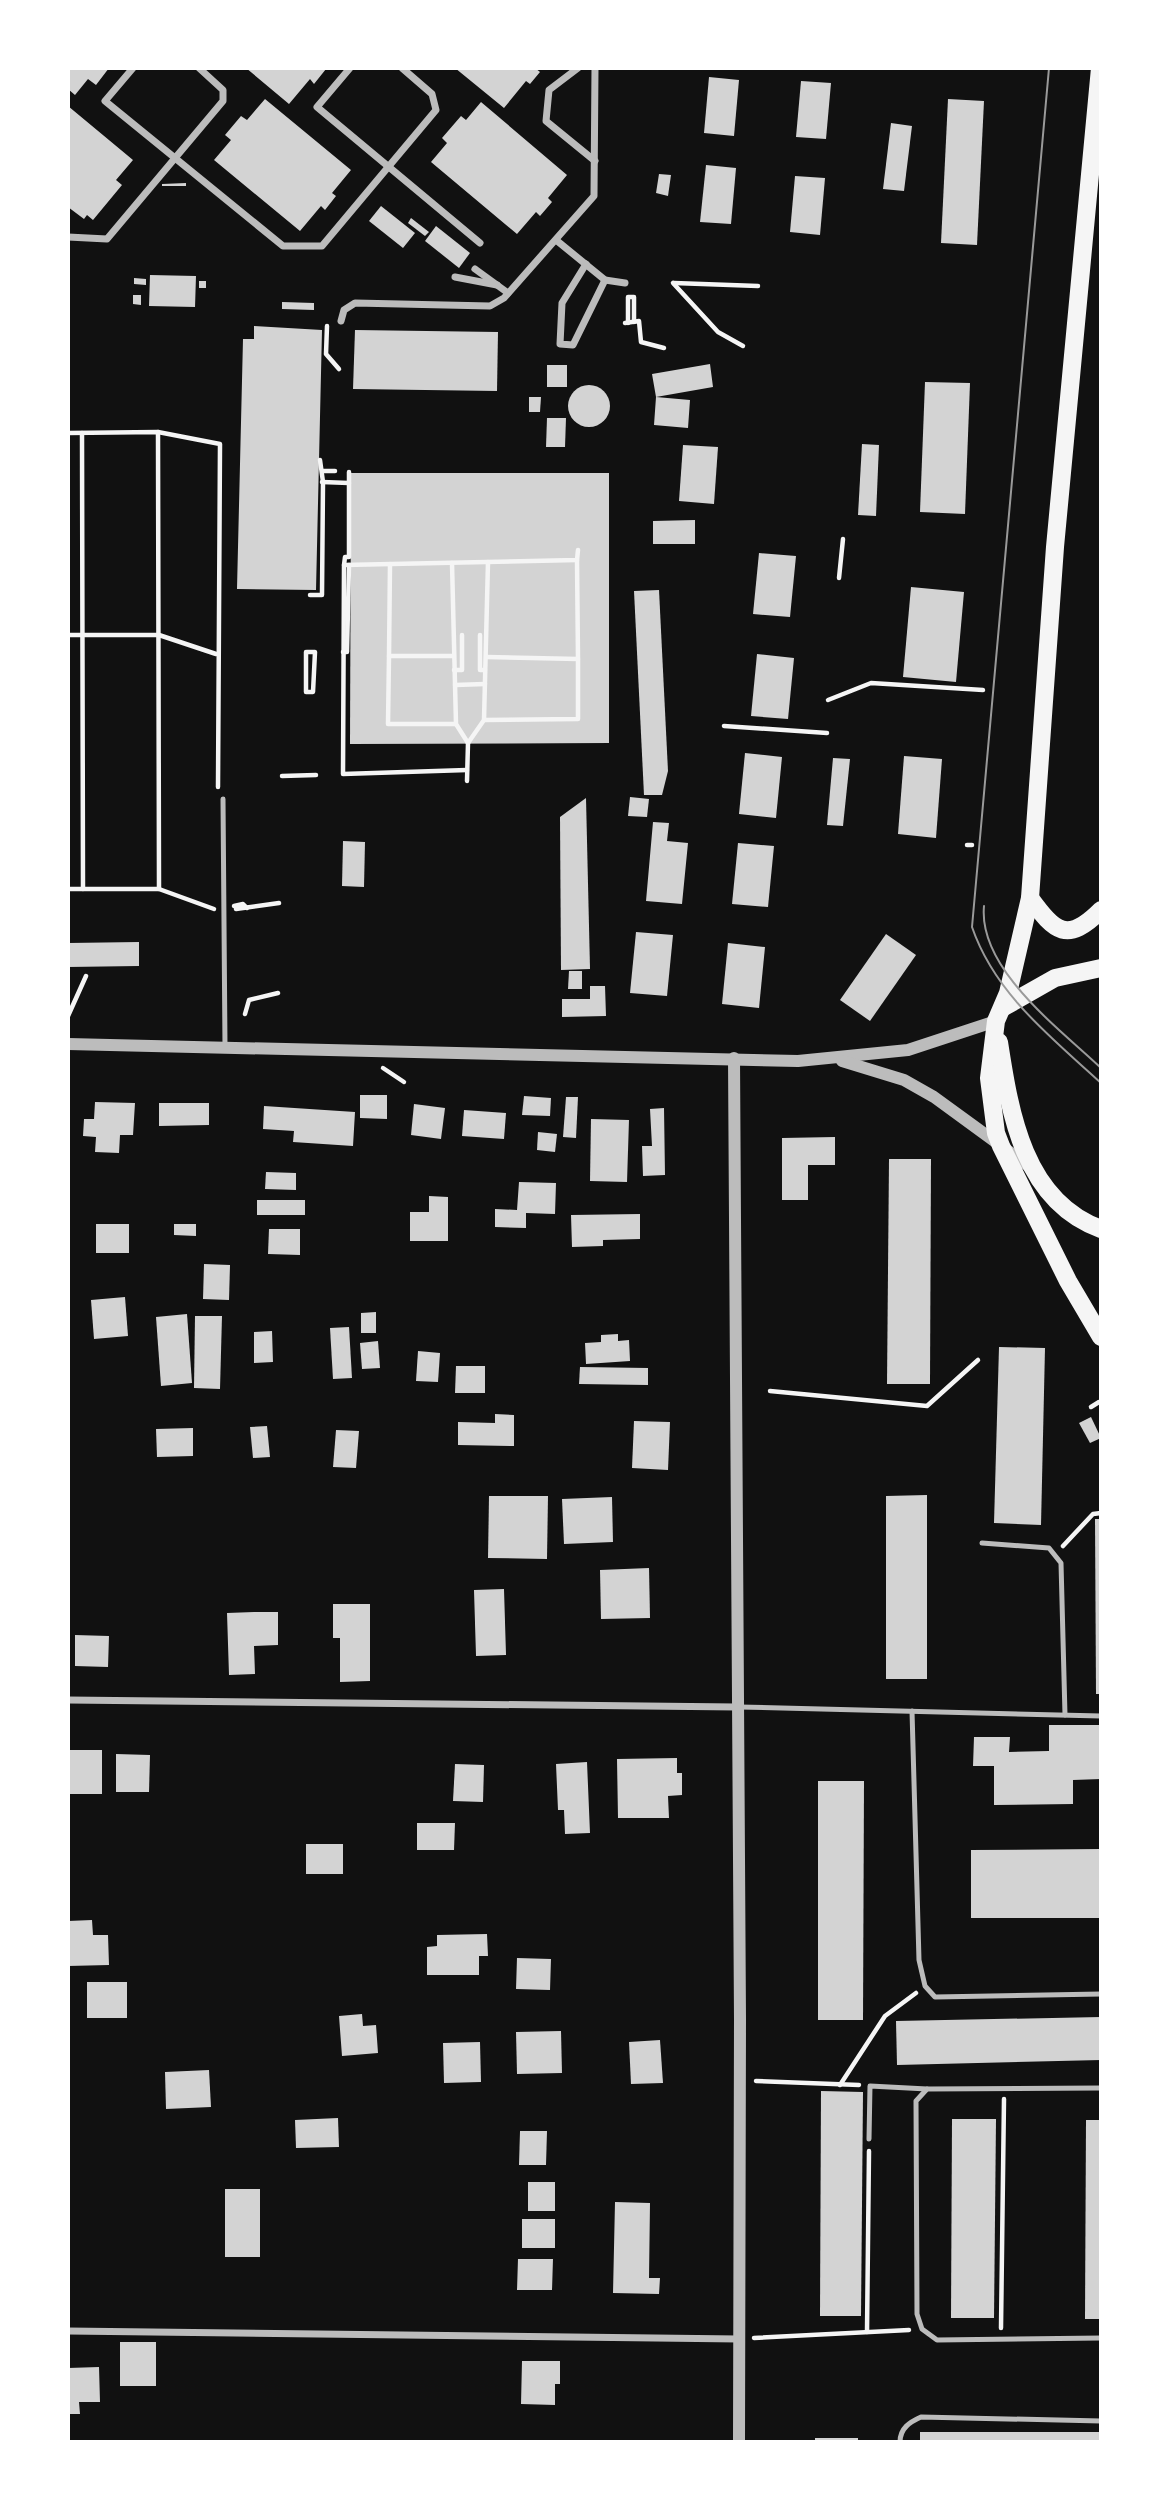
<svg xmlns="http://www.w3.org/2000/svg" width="1169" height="2510" font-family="Georgia,serif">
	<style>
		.building { fill: #d3d3d3 }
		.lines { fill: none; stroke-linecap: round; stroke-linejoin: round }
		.path { stroke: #f5f5f5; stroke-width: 4.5 }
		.service { stroke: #bcbcbc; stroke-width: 5 }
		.minor { stroke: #bcbcbc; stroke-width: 7 }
		.tertiary { stroke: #bcbcbc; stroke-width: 12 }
		.primary { stroke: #f5f5f5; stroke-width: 18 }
		.tram { stroke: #9a9a9a; stroke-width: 2 }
	</style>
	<rect width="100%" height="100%" fill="#111"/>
	<g class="building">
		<polygon points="68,68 109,68 96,85 88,79 75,95 68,89"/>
		<polygon points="246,68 325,68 326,69 314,84 310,79 289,104"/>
		<polygon points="455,68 535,68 540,72 530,84 526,81 504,108"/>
		<polygon points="709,77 739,80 734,136 704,133"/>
		<polygon points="801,81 831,83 826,139 796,137"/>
		<polygon points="265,99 351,170 332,193 336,196 325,210 321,206 300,231 214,160 231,140 225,135 241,116 247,120"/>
		<polygon points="948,99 984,101 977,245 941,243"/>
		<polygon points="481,102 567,175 548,198 552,202 540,216 536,212 517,234 431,162 447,143 442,138 461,116 466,120"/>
		<polygon points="68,106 133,160 116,180 122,185 93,220 87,215 84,219 68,207"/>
		<polygon points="891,123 912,126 904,191 883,189"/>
		<polygon points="706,165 736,168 731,224 700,222"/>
		<polygon points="659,174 671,175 668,196 656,193"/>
		<polygon points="795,176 825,178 820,235 790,232"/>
		<polygon points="186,183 186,186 162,186 162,184"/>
		<polygon points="381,206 415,233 403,248 369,221"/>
		<polygon points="411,218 429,232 425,236 408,223"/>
		<polygon points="436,226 470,253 459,268 425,241"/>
		<polygon points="150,275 196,276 195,307 149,306"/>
		<polygon points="134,278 146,279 146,285 134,284"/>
		<rect x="199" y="281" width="7" height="7"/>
		<polygon points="133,295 141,295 141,305 133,304"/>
		<polygon points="282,302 314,303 314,310 282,309"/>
		<polygon points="254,326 322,330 316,590 237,589 243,339 254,339"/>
		<polygon points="355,330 498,332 497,391 353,389"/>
		<polygon points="710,364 713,387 656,397 690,400 688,428 654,425 656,397 652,374"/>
		<rect x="547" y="365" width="20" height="22"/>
		<polygon points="925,382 970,383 965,514 920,512"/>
		<circle cx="589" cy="406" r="21"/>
		<polygon points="529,397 541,397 540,412 529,412"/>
		<polygon points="547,418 566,418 565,447 546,447"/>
		<polygon points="862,444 879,445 876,516 858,515"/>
		<polygon points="683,445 718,447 714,504 679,501"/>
		<polygon points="351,473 609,473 609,743 350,744"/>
		<polygon points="695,520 695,544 653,544 653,521"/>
		<polygon points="759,553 796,556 790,617 753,614"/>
		<polygon points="911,587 964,592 956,682 903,677"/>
		<polygon points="659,590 668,771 662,795 644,795 634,591"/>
		<polygon points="757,654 794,658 788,719 751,716"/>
		<polygon points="745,753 782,757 776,818 739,814"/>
		<polygon points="904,756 942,759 936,838 898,834"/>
		<polygon points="833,758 850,759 843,826 827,825"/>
		<polygon points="630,797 649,799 647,817 628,816"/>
		<polygon points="586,798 590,969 561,970 560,817"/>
		<polygon points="653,822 669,823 667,841 688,843 682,904 646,901"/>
		<polygon points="343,841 365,842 364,887 342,886"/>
		<polygon points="738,843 774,846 768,907 732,904"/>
		<polygon points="636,932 673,935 667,996 630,993"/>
		<polygon points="886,934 916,955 870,1021 840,1000"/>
		<polygon points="139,942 139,966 68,967 68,943"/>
		<polygon points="728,943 765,947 759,1008 722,1004"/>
		<polygon points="569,971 582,971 582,989 568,989"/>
		<polygon points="590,986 605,986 606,1016 562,1017 562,999 590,999"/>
		<polygon points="360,1095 387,1095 387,1119 360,1118"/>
		<polygon points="524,1096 551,1098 550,1116 522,1115"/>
		<polygon points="566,1097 578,1097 576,1138 563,1137"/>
		<polygon points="95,1102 135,1103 133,1135 120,1135 119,1153 95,1152 96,1137 83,1136 84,1119 94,1119"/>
		<polygon points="159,1103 209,1103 209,1125 159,1126"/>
		<polygon points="414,1104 445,1108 441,1139 411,1135"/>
		<polygon points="264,1106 355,1112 353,1146 293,1142 294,1131 263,1129"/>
		<polygon points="664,1108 665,1175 643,1176 642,1146 652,1146 650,1109"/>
		<polygon points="464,1110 506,1113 504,1139 462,1136"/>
		<polygon points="591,1119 629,1120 627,1182 590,1181"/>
		<polygon points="538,1132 557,1134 555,1152 537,1150"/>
		<polygon points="835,1137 835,1165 808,1165 808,1200 782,1200 782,1138"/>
		<polygon points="889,1159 931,1159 930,1384 887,1384"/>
		<polygon points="266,1172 296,1173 296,1190 265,1189"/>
		<polygon points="519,1182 556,1183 555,1214 526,1213 526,1228 495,1227 495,1209 517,1210"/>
		<polygon points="429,1196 448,1197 448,1241 410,1241 410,1212 429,1212"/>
		<rect x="257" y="1200" width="48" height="15"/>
		<polygon points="640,1214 640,1239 603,1240 603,1246 572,1247 571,1215"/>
		<rect x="96" y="1224" width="33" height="29"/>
		<polygon points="174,1224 196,1224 196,1236 174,1235"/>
		<polygon points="269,1229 300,1229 300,1255 268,1254"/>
		<polygon points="204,1264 230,1265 229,1300 203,1299"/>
		<polygon points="125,1297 128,1336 94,1339 91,1300"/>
		<polygon points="376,1312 376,1333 361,1333 361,1313"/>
		<polygon points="187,1314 192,1383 161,1386 156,1317"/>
		<polygon points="195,1316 222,1316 220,1389 194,1388"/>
		<polygon points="349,1327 352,1378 333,1379 330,1328"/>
		<polygon points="272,1331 273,1362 254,1363 254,1332"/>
		<polygon points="618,1334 618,1341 629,1340 630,1361 586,1364 585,1343 601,1342 601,1335"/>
		<polygon points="378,1341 380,1368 362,1369 360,1343"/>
		<polygon points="999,1347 1045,1348 1041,1525 994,1523"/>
		<polygon points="418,1351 440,1353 438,1382 416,1381"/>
		<polygon points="456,1366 485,1366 485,1393 455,1393"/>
		<polygon points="580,1367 648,1368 648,1385 579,1384"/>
		<polygon points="495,1414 514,1415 514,1446 458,1445 458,1422 495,1423"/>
		<polygon points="1091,1417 1101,1438 1090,1443 1079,1423"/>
		<polygon points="634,1421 670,1422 668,1470 632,1468"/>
		<polygon points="267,1426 270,1457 253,1458 250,1427"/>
		<polygon points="193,1428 193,1456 157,1457 156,1429"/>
		<polygon points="336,1430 359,1431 356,1468 333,1467"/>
		<polygon points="927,1495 927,1679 886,1679 886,1496"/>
		<polygon points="489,1496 548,1496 547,1559 488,1558"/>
		<polygon points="612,1497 613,1542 564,1544 562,1499"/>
		<polygon points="1095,1519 1101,1519 1101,1694 1096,1694"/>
		<polygon points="649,1568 650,1618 601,1619 600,1570"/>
		<polygon points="504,1589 506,1655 476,1656 474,1590"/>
		<polygon points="333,1604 370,1604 370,1681 340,1682 340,1638 333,1638"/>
		<polygon points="254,1612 278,1612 278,1645 254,1646 255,1674 229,1675 227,1613"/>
		<polygon points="75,1635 109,1636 108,1667 75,1666"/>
		<polygon points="1049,1725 1101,1725 1101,1779 1073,1780 1073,1804 994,1805 994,1766 973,1766 974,1737 1010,1737 1009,1752 1049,1751"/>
		<rect x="68" y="1750" width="34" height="44"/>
		<polygon points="116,1754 150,1755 149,1792 116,1792"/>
		<polygon points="677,1758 677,1773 682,1773 682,1795 668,1796 669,1818 618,1818 617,1759"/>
		<polygon points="587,1762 590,1833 565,1834 564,1810 558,1810 556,1764"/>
		<polygon points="455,1764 484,1765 483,1802 453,1801"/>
		<polygon points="818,1781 864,1781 863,2020 818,2020"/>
		<polygon points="417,1823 455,1823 454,1850 417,1850"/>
		<rect x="306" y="1844" width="37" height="30"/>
		<polygon points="1101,1849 1101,1918 971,1918 971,1850"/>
		<polygon points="92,1920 93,1935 108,1935 109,1965 68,1966 68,1921"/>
		<polygon points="487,1934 488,1956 479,1956 479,1975 427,1975 427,1947 437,1946 437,1935"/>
		<polygon points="517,1958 551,1959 550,1990 516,1989"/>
		<rect x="87" y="1982" width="40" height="36"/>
		<polygon points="362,2014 363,2026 376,2025 378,2053 342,2056 339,2016"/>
		<polygon points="1101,2017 1101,2060 897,2065 896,2021"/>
		<polygon points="561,2031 562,2073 517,2074 516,2032"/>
		<polygon points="660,2040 663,2083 631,2084 629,2042"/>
		<polygon points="480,2042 481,2082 444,2083 443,2043"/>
		<polygon points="209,2070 211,2107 166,2109 165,2072"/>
		<polygon points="821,2091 863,2092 861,2316 820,2316"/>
		<polygon points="338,2118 339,2147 296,2148 295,2120"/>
		<polygon points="952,2119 996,2119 994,2318 951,2318"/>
		<polygon points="1086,2120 1101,2120 1101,2319 1085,2319"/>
		<polygon points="520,2131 547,2131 546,2165 519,2165"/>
		<rect x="528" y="2182" width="27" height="29"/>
		<rect x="225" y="2189" width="35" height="68"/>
		<polygon points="615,2202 650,2203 649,2278 660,2278 659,2294 613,2293"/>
		<rect x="522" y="2219" width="33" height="29"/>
		<polygon points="518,2259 553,2259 552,2290 517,2290"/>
		<rect x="120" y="2342" width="36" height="44"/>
		<polygon points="522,2361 560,2361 560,2384 555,2384 555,2405 521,2404"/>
		<polygon points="99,2367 100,2402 79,2402 80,2414 68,2414 68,2368"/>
		<rect x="920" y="2432" width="181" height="10"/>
		<rect x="815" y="2438" width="43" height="4"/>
	</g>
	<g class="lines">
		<g class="path">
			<polyline points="673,283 718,332 743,346"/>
			<polyline points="674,283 758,286"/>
			<polyline points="625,323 639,321 641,342 664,348"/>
			<polyline points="628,323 628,297 634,297 634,322"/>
			<polyline points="327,326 326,354 339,369"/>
			<polyline points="158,432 159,889"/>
			<polyline points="68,433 158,432 220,444 218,787"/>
			<polyline points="82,433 83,889"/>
			<polyline points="323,471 335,471"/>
			<polyline points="349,472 349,557 345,557 344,565 343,774 467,770"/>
			<polyline points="322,482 349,483"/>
			<polyline points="452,563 456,724 468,743"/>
			<polyline points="390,564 389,656 454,656"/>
			<polyline points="344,565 577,560 578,550"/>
			<polyline points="839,578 843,539"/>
			<polyline points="310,595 322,595 323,482 320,460"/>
			<polyline points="68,635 159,635 216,654"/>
			<polyline points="480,635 480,670 485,670"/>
			<polyline points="306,652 306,692 313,692 315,652 307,652"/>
			<polyline points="343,652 347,652 349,565"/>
			<polyline points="389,656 388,724 456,724"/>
			<polyline points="486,657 578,659 577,560"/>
			<polyline points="454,670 462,670 462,635"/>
			<polyline points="455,685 485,684"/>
			<polyline points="828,700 871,683 983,690"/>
			<polyline points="484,720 578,719 578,659"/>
			<polyline points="724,726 827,733"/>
			<polyline points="282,776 316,775"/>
			<polyline points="467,781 468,743 484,720 488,562"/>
			<polyline points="967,845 972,845"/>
			<polyline points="68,889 159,889 214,909"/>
			<polyline points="234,906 243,904 247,908"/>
			<polyline points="236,909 279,903"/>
			<polyline points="245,1014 249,1000 278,993"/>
			<polyline points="68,1016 86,976"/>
			<polyline points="383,1068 404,1082"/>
			<polyline points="770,1391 927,1406 978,1360"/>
			<polyline points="1091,1407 1099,1402"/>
			<polyline points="1063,1546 1093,1514 1101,1513"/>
			<polyline points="756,2081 859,2085"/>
			<polyline points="840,2085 885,2016 916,1993"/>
			<polyline points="1001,2328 1004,2099"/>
			<polyline points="867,2332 869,2151"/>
			<polyline points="754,2338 909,2330"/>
		</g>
		<g class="service">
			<polyline points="223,799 225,1046"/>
			<polyline points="982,1543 1049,1548 1061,1563 1065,1715"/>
			<polyline points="739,1707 1101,1716"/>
			<polyline points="912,1711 919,1960 925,1986 935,1997 1101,1994"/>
			<polyline points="1101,2088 927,2089 916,2101 917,2314 922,2329 937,2340 1101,2338"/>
			<polyline points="869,2139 870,2086 927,2089"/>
			<path d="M900,2442C900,2428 910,2422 921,2417L1101,2421"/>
		</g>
		<g class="minor">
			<polyline points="133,68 105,101 283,246 322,246 436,110 432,94 402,68"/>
			<polyline points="350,68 317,107 480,243"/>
			<polyline points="578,68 549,90 546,121 595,161"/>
			<polyline points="68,237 107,239 223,101 223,90 199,68"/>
			<polyline points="556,240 605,280 625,283"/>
			<polyline points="586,264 562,303 560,344 573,345 605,280"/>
			<polyline points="475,269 508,293"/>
			<polyline points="455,277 497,285"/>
			<polyline points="341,321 344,310 355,303 490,306 504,298 594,196 595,68"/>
			<polyline points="68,1700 736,1707"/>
			<polyline points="68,2331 739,2339"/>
		</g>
		<g class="tertiary">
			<polyline points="68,1044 798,1061 908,1050 996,1021"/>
			<polyline points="734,1058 740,2019 739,2442"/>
			<polyline points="842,1061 904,1080 934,1097 1030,1167"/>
		</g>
		<g class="primary">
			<polyline points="1100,68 1055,547 1030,898 1008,993 996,1021 989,1078 996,1133 1001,1146 1068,1281 1101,1337"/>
			<path d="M1030,898C1055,932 1067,944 1101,910"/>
			<polyline points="1004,1007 1055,978 1101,968"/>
			<path d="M999,1042C1010,1114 1024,1201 1101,1229"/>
		</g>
		<g class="tram">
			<path d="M1049,68L972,927C995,994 1051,1037 1101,1083"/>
			<path d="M984,906C978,969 1060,1029 1101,1068"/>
		</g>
	</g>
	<rect width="1169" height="2510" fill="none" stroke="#ffffff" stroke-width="140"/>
</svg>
